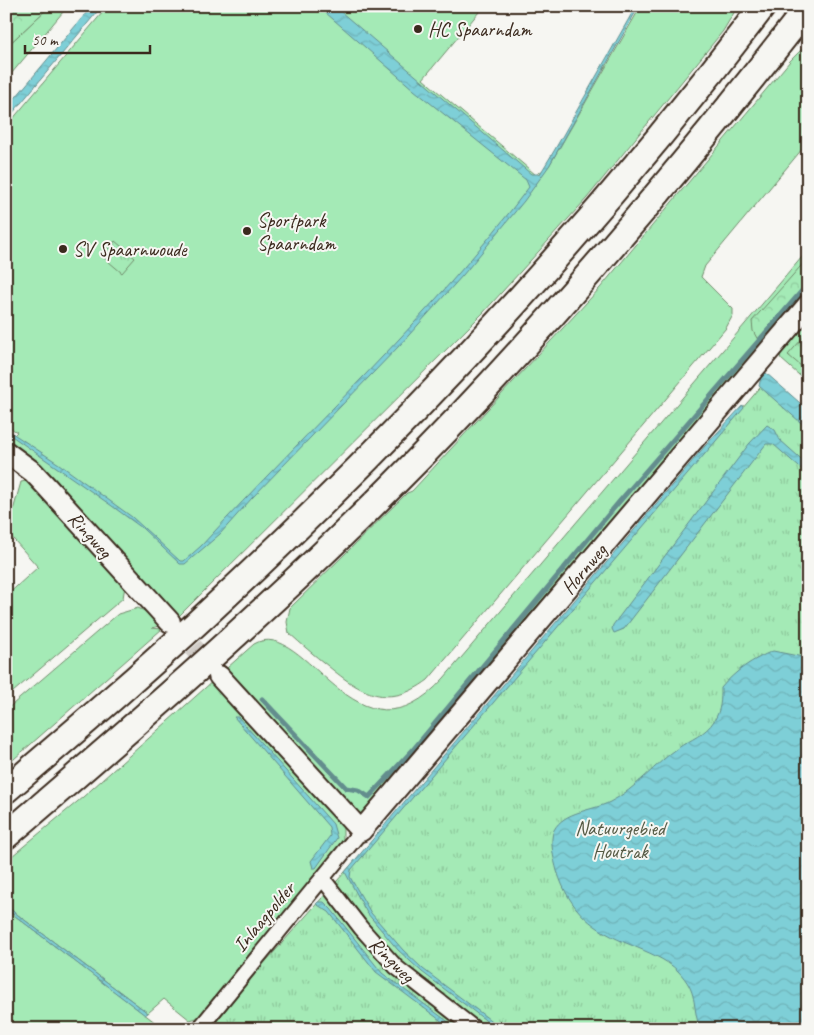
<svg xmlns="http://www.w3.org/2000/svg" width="814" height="1035" font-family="Caveat,sans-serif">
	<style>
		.grass { fill: #a4eab6; stroke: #708a6a }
		.forest { fill: url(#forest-crowns); stroke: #708a6a }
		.park { fill: url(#park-tufts); stroke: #708a6a }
		.water { fill: url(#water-waves); stroke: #638d8d }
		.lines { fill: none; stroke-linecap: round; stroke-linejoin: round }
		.stream { stroke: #638d8d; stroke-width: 5 }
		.secondary-tunnel { stroke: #d1cdc8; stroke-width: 20; stroke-dasharray: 20 10; stroke-linecap: butt }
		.street-casing { stroke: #3b2a1e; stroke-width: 18 }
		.secondary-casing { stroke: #3b2a1e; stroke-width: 24 }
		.highway-casing { stroke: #3b2a1e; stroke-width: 29 }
		.street { stroke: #f6f6f2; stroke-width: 14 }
		.secondary { stroke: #f6f6f2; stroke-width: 20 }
		.highway { stroke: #f6f6f2; stroke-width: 25 }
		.poi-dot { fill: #3b2a1e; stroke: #f6f6f2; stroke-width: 2 }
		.labels { text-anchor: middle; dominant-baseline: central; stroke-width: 4; stroke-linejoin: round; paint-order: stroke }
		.poi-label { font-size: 20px; fill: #3b2a1e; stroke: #f6f6f2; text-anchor: start }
		.street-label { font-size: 20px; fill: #3b2a1e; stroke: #f6f6f2 }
		.park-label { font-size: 20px; fill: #555a44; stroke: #f6f6f2 }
	</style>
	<defs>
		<pattern id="forest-crowns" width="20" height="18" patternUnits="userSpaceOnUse" patternTransform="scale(1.25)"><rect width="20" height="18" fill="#a4eab6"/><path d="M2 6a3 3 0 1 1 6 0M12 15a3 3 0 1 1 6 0" fill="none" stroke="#8ec99c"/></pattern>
		<pattern id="park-tufts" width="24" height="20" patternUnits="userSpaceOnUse" patternTransform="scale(1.25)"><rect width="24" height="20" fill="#a4eab6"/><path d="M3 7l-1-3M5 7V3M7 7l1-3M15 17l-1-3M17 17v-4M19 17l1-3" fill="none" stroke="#8ec99c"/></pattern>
		<pattern id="water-waves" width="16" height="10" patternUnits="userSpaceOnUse" patternTransform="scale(1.25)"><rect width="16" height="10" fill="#7ecfd7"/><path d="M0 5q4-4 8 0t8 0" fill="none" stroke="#6eb2b8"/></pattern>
	</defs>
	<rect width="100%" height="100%" fill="#f6f6f2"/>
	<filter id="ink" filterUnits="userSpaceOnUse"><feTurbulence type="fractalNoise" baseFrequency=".02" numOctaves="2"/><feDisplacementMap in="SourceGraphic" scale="10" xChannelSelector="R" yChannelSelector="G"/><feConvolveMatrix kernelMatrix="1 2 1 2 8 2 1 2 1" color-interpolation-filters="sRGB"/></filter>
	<g filter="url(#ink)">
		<g class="grass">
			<polygon points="50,6 68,6 6,80 6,47"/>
			<polygon points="108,6 484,6 423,79 536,175 549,166 641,6 738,6 723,31 587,198 483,313 175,620 6,443 17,432 6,425 6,127"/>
			<path d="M808,43V142L705,266L701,277L733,309V315L726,328L428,680C388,710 361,693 328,666C314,655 301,644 289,633L287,622L290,608L407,493L412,491L600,288L790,61Z"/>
			<path d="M808,250V295L364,815L356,813L227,668L254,644C306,614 356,776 444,678Z"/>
			<polygon points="808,314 808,383 781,359 779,351"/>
			<polygon points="31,480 125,586 123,598 6,698 6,596 38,567 7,532 21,482"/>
			<polygon points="138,608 149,613 163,625 152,628 162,629 6,766 6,710 118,614"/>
			<polygon points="214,680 343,825 343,839 339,848 201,1014 197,1018 190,1020 164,999 148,1013 6,906 6,861 83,797"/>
			<polygon points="6,909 160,1026 162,1029 6,1029"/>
		</g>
		<g class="forest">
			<polygon points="6,6 50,6 6,47"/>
			<polygon points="808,258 808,289 765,339 758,340 753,331 752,321"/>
		</g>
		<g class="park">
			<polygon points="115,241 135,258 122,273 102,256"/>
			<polygon points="808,332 808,372 788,355"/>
			<polygon points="765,382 808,418 808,1029 211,1029 244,986 360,855"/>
		</g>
		<g class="water">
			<polygon points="92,6 102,6 6,121 6,109"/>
			<path d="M318,6H334L531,174H540L554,151L636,6H639L549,166L524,201L463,275L400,345L252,498L220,534L185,564H180L142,528L112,506L6,432V429L59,464L132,517L180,561H184L201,546C311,426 431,317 529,187L526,180L414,90Z"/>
			<polygon points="766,373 808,410 808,429 759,386 761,377"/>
			<polygon points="743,405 744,408 351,870 350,877 371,913 403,950 423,969 502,1029 497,1029 422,972 398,950 367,913 345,872 705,446"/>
			<polygon points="767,425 775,430 780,440 808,465 808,475 773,444 766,444 624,629 614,633 612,629 613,625 749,444"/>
			<path d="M773,651L808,658V1029H700C691,1003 699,993 678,971C666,959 647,952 631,945C593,930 570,911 557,871C554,860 549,840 554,830C564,811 592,811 610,802C636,789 655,764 678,748C690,740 706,734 714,721C721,710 721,700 721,688C735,671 753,659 773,651Z"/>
			<polygon points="234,717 238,717 333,824 337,838 316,868 313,868 311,861 330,836 329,827"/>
			<polygon points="318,902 324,902 331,909 382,973 458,1029 452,1029 376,972 329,912 316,904"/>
			<polygon points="6,906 148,1013 145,1015 6,909"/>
		</g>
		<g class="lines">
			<polyline class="stream" points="262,699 346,788 358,790 369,797 412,751 619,502 808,284"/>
			<polyline class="secondary-tunnel" points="173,625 215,672"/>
			<defs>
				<g id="street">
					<polyline points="323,879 361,928 396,967 475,1029"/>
					<polyline points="199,1029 361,831"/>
				</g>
				<g id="secondary">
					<polyline points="6,452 33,472 47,487 170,622"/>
					<polyline points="219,676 361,831 808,305"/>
				</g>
				<g id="highway">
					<path d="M6,790C81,726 156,662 228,594C422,413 602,217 763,6"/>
					<path d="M6,836C137,724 267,611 389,489C540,338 677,175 808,7"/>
				</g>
			</defs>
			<use href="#street" class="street-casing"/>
			<use href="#secondary" class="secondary-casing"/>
			<use href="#highway" class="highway-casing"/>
			<use href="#street" class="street"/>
			<use href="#secondary" class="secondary"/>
			<use href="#highway" class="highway"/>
		</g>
	</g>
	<g class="poi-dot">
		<circle cx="418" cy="29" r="5"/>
		<circle cx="247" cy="231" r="5"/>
		<circle cx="63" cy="249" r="5"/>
	</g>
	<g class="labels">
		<g class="poi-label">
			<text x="428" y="29">HC Spaarndam</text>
			<text x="257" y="220">Sportpark<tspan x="257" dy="23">Spaarndam</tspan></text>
			<text x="73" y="249">SV Spaarnwoude</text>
		</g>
		<g class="street-label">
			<text transform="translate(90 535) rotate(48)">Ringweg</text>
			<text transform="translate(584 569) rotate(-50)">Hornweg</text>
			<text transform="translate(264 917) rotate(-50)">Inlaagpolder</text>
			<text transform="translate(392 960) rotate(45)">Ringweg</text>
		</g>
		<g class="park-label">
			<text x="620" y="828">Natuurgebied<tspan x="620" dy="23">Houtrak</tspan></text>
		</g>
	</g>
	<rect width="814" height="1035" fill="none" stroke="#f6f6f2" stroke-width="25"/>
	<rect x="12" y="12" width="789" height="1010" fill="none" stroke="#3b2a1e" stroke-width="2" filter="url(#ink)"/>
	<path d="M25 45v8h125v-8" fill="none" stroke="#3b2a1e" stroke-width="2.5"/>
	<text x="32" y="45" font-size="15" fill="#3b2a1e" stroke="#f6f6f2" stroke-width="4" paint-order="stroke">50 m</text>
</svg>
